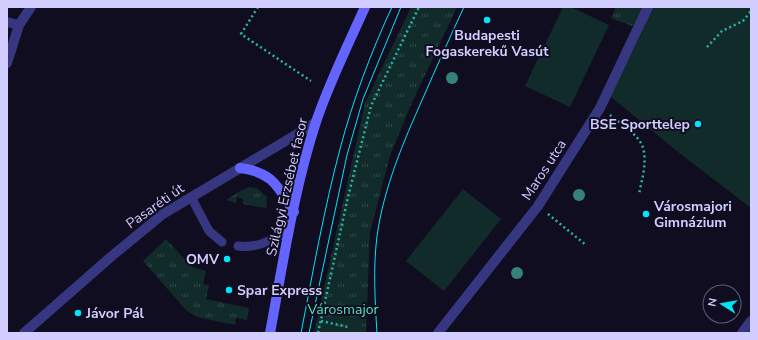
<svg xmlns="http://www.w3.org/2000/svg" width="758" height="340" font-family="'Nunito Sans',sans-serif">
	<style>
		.grass { fill: url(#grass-tufts) }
		.garden { fill: #102b2a }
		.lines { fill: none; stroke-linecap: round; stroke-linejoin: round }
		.path { stroke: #2bb5a9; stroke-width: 2.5; stroke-dasharray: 2 3; stroke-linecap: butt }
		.service { stroke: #373681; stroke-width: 9 }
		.minor { stroke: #373681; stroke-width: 10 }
		.tertiary { stroke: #373681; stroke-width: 10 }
		.secondary { stroke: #6464ff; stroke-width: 10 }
		.tram { stroke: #00e5f8; stroke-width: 1 }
		.tree { fill: #368276 }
		.poi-dot { fill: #00e5f8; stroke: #100d21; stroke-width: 1.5 }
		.labels { text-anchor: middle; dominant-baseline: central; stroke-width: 4; stroke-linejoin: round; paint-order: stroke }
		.poi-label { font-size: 14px; font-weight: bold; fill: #d1cdff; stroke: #100d21; text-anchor: start }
		.street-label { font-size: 14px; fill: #d1cdff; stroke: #100d21 }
		.park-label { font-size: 14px; fill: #56e1bb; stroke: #100d21 }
	</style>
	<defs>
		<pattern id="grass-tufts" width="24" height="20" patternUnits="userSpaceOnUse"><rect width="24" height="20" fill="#102b2a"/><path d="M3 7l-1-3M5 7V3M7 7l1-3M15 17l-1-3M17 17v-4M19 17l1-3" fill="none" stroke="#32494a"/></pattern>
	</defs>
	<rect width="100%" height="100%" fill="#100d21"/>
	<g class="grass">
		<polygon points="411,7 457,7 410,107 390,156 370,232 366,333 314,333 365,103"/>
		<polygon points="616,7 642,7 632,26 611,18"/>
		<polygon points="250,187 258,189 267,197 266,208 243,204 243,199 237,197 236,203 226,200 240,191"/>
		<polygon points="166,239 192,267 206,271 203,284 209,285 206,299 249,308 247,320 236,318 235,325 197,317 186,310 143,261"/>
	</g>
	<g class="garden">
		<polygon points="563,7 571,7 609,25 570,107 525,86"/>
		<polygon points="642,7 751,7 751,208 678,152 610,96 643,31 632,26"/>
		<polygon points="463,189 501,219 444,291 406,261"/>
	</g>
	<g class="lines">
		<g class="path">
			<polyline points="258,7 241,34 311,81"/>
			<polyline points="707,47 722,31 743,21 751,11"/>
			<path d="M610,115C619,122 637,134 642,145C648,160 642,179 639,194"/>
			<polyline points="548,214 586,245"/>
			<polyline points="321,321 348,327"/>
			<polyline points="318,333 348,197 371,106 419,7"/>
		</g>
		<g class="service">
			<polyline points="191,197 209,231 222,242"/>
			<path d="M238,246C257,249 273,239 289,231"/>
		</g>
		<g class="minor">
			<polyline points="7,22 19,25"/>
			<polyline points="7,63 19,25 31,7"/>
			<polyline points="438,333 538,206 600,108 648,7"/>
		</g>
		<g class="tertiary">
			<polyline points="24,333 113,255 163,214 299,133 316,122"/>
			<polyline points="742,333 751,321"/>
		</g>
		<g class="secondary">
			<path d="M240,168C273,172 278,187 294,212"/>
			<path d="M270,333C283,263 294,189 316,122C329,83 348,45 365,7"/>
		</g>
		<g class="tram">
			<path d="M301,333C313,272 324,209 340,149C353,100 371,52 392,7"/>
			<polyline points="309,333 347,155 363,99 401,7"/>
			<path d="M377,333C375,301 373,268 377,236C384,187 403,143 423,98C436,68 450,37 464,7"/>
		</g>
	</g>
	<g class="tree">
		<circle cx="452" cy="78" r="6"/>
		<circle cx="579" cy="195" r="6"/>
		<circle cx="517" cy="273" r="6"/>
	</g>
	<g class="poi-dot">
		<circle cx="487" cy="20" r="4"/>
		<circle cx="698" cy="124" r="4"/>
		<circle cx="646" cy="214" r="4"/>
		<circle cx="227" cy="259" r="4"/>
		<circle cx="229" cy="290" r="4"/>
		<circle cx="78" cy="313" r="4"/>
	</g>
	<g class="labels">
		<g class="poi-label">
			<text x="487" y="35" text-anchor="middle">Budapesti<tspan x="487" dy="16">Fogaskerekű Vasút</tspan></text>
			<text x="690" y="124" text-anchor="end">BSE Sporttelep</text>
			<text x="654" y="206">Városmajori<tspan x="654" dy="16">Gimnázium</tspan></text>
			<text x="219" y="259" text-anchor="end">OMV</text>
			<text x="237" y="290">Spar Express</text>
			<text x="86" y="313">Jávor Pál</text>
		</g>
		<g class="street-label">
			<text transform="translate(544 170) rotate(-57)">Maros utca</text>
			<text transform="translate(287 187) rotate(-77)">Szilágyi Erzsébet fasor</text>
			<text transform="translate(155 206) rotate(-35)">Pasaréti út</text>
		</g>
		<g class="park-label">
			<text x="343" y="309">Városmajor</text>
		</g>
	</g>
	<rect width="758" height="340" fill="none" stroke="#d1cdff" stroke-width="16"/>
	<g transform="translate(722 304) rotate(281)"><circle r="19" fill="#100d21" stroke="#5d5a7a"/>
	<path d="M0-3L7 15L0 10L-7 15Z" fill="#00e5f8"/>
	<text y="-6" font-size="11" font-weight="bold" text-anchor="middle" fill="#d1cdff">N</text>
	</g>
</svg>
